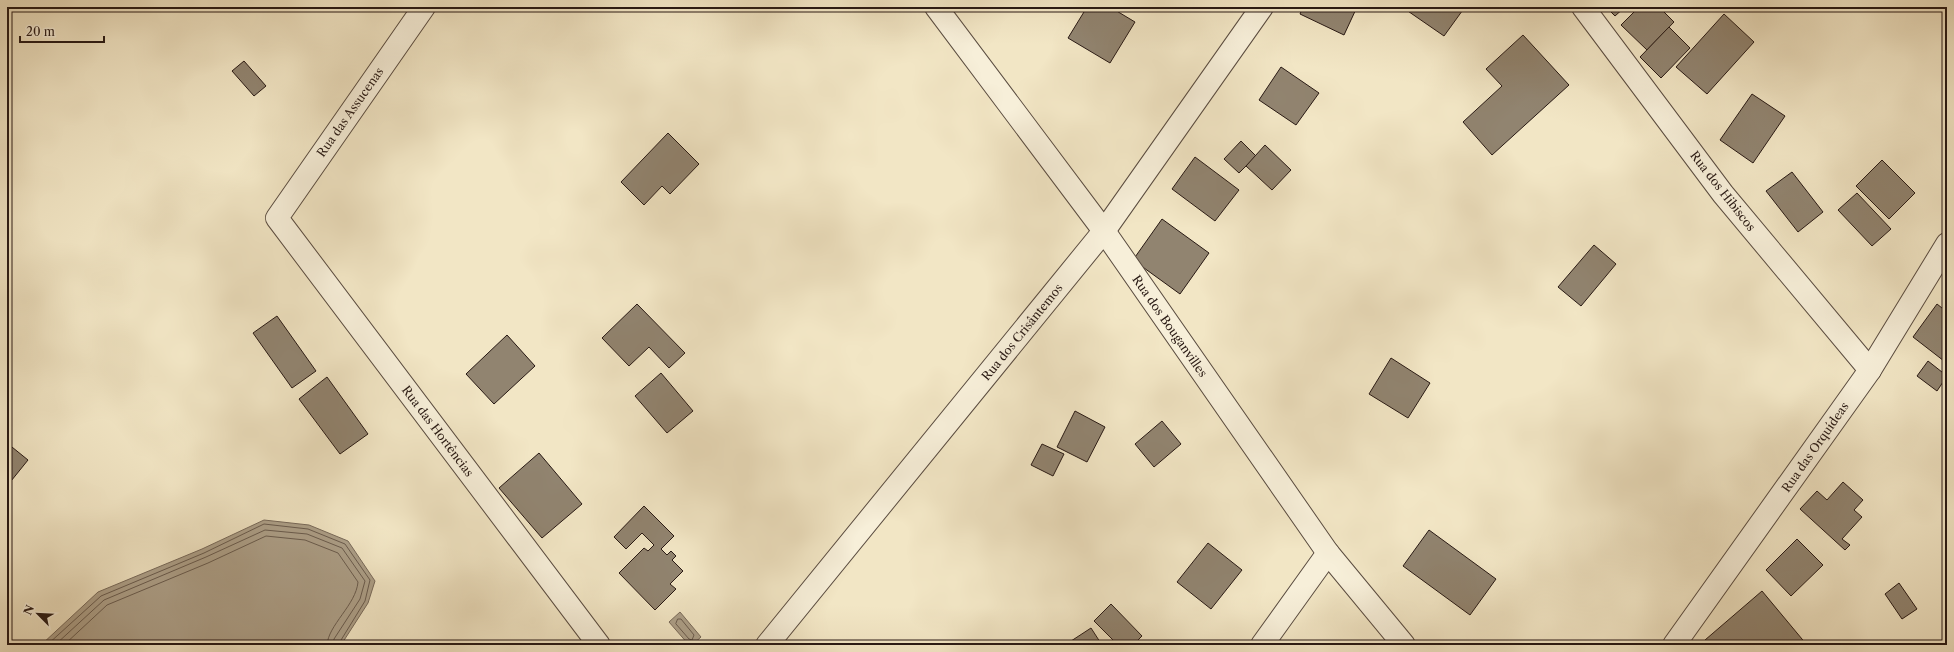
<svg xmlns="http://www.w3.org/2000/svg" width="1954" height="652" font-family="'Libre Caslon Text',serif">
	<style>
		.water { fill: #ada089; stroke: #786a5a }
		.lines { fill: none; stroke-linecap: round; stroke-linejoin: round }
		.shore { stroke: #6a5c4e; stroke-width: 1 }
		.building { fill: #918470; stroke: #281914 }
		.minor-casing { stroke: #5a4c40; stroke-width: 24 }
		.minor { stroke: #f7efd9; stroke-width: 22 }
		.labels { text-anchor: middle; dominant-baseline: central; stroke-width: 3; stroke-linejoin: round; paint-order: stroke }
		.street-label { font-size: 12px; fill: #281914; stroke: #f7efd9 }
	</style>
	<rect width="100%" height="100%" fill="#f2e6c5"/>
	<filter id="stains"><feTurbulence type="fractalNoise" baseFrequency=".005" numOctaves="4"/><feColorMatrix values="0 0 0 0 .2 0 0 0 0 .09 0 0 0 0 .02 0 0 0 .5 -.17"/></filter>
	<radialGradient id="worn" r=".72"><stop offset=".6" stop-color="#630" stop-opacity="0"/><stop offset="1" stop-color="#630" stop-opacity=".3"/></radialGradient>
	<g class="water">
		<polygon points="264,520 309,525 348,541 375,581 368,603 341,645 41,645 98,592 202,549"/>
		<polygon points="680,612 701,637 692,645 689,645 669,622"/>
	</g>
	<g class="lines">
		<g class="shore">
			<polygon points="678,619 681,619 694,635 692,640 689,639 676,624"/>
			<polyline points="47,645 101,596 204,553 264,524 308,529 345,544 370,580 365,601 338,645"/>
			<polyline points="55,645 104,600 206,557 265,530 307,534 342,548 365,581 360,599 334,639 333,645"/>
			<path d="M64,645L107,605L208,563L266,536L305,540L338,553L358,582C356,605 328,625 327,645"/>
		</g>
	</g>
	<g class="building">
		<polygon points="1087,7 1110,7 1135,22 1110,63 1068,38"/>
		<polygon points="1303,7 1357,7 1344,35 1300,14"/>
		<polygon points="1402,7 1465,7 1444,36"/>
		<polygon points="1606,7 1625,7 1615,16"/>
		<polygon points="1639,7 1659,7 1674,22 1647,50 1621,25"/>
		<polygon points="1724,14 1754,42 1707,94 1676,67"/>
		<polygon points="1669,27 1690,48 1661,78 1640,57"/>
		<polygon points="1523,35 1569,85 1492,155 1463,122 1502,86 1486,69"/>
		<polygon points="244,61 266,86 254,96 232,71"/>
		<polygon points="1281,67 1319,93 1296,125 1259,100"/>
		<polygon points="1752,94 1785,116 1753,163 1720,140"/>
		<polygon points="668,133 699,164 670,194 662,186 644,205 621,182"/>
		<polygon points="1241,141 1256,156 1239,173 1224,159"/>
		<polygon points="1265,145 1291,170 1272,190 1246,166"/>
		<polygon points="1195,157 1239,190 1215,221 1172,189"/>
		<polygon points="1882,160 1915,193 1889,219 1856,186"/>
		<polygon points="1792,172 1823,212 1798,232 1766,191"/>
		<polygon points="1857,193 1891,229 1872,246 1838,210"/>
		<polygon points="1162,219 1209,253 1180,294 1133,260"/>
		<polygon points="1594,245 1616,264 1581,306 1558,287"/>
		<polygon points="637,304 685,353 669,368 649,347 629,366 602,338"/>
		<polygon points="1937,304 1947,312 1947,358 1944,361 1913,337"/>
		<polygon points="277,316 316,371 292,388 253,333"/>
		<polygon points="507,335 535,366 494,404 466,374"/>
		<polygon points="1391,358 1430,383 1408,418 1369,394"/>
		<polygon points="1928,361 1947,376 1937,391 1917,376"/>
		<polygon points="661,373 693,411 667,433 635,396"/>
		<polygon points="327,377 368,434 340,454 299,399"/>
		<polygon points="1075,411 1105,427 1087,462 1057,447"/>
		<polygon points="1162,421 1181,444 1154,467 1135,444"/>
		<polygon points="7,443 28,460 7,486"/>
		<polygon points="1042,444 1064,454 1053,476 1031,465"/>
		<polygon points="539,453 582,504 542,538 499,488"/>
		<polygon points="1843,482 1863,500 1854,510 1862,517 1842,539 1850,545 1845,550 1800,509 1817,491 1827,500"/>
		<polygon points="644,506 674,536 661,549 667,555 671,551 676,556 672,560 683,571 670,584 676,589 655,610 619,573 644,548 648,551 654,545 642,533 626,549 614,537"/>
		<polygon points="1429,530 1496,579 1470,615 1403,566"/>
		<polygon points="1797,539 1823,565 1791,596 1766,570"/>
		<polygon points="1208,543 1242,570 1211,609 1177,582"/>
		<polygon points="1899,583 1917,609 1902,619 1885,594"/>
		<polygon points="1762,591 1807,645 1709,645 1705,640"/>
		<polygon points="1111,604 1142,636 1133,645 1118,645 1094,621"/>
		<polygon points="1091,628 1102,645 1069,645 1068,643"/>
	</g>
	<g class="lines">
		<defs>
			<g id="minor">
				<polyline points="424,7 277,218 599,645"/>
				<polyline points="936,7 1104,231 1328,553 1404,645"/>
				<polyline points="1583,7 1723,194 1870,370"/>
				<polyline points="767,645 1104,231 1262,7"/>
				<polyline points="1262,645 1328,553"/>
				<polyline points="1674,645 1870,370 1947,244"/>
			</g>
		</defs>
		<use href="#minor" class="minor-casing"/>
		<use href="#minor" class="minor"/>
	</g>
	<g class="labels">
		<g class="street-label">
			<text transform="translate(350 112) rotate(-55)">Rua das Assucenas</text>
			<text transform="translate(1723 191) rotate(52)">Rua dos Hibiscos</text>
			<text transform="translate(1170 326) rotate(55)">Rua dos Bouganvilles</text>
			<text transform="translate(1022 332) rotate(-51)">Rua dos Crisântemos</text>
			<text transform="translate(438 431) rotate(53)">Rua das Hortências</text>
			<text transform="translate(1815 447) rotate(-55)">Rua das Orquídeas</text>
		</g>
	</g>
	<rect width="1954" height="652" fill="none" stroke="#f2e6c5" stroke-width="24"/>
	<rect x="8" y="8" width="1938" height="636" fill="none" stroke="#281914" stroke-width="2"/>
	<rect x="12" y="12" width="1930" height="628" fill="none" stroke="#281914"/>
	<g transform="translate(38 614) rotate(294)" stroke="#f7efd9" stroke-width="3" paint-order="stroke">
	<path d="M0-3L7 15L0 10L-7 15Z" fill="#281914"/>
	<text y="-6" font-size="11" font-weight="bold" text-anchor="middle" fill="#281914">N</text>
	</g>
	<path d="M20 36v6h84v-6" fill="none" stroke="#281914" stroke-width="2"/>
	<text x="26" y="36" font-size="12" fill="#281914" stroke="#f7efd9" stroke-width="3" paint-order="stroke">20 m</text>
	<rect width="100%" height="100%" filter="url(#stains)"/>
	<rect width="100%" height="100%" fill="url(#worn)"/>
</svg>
